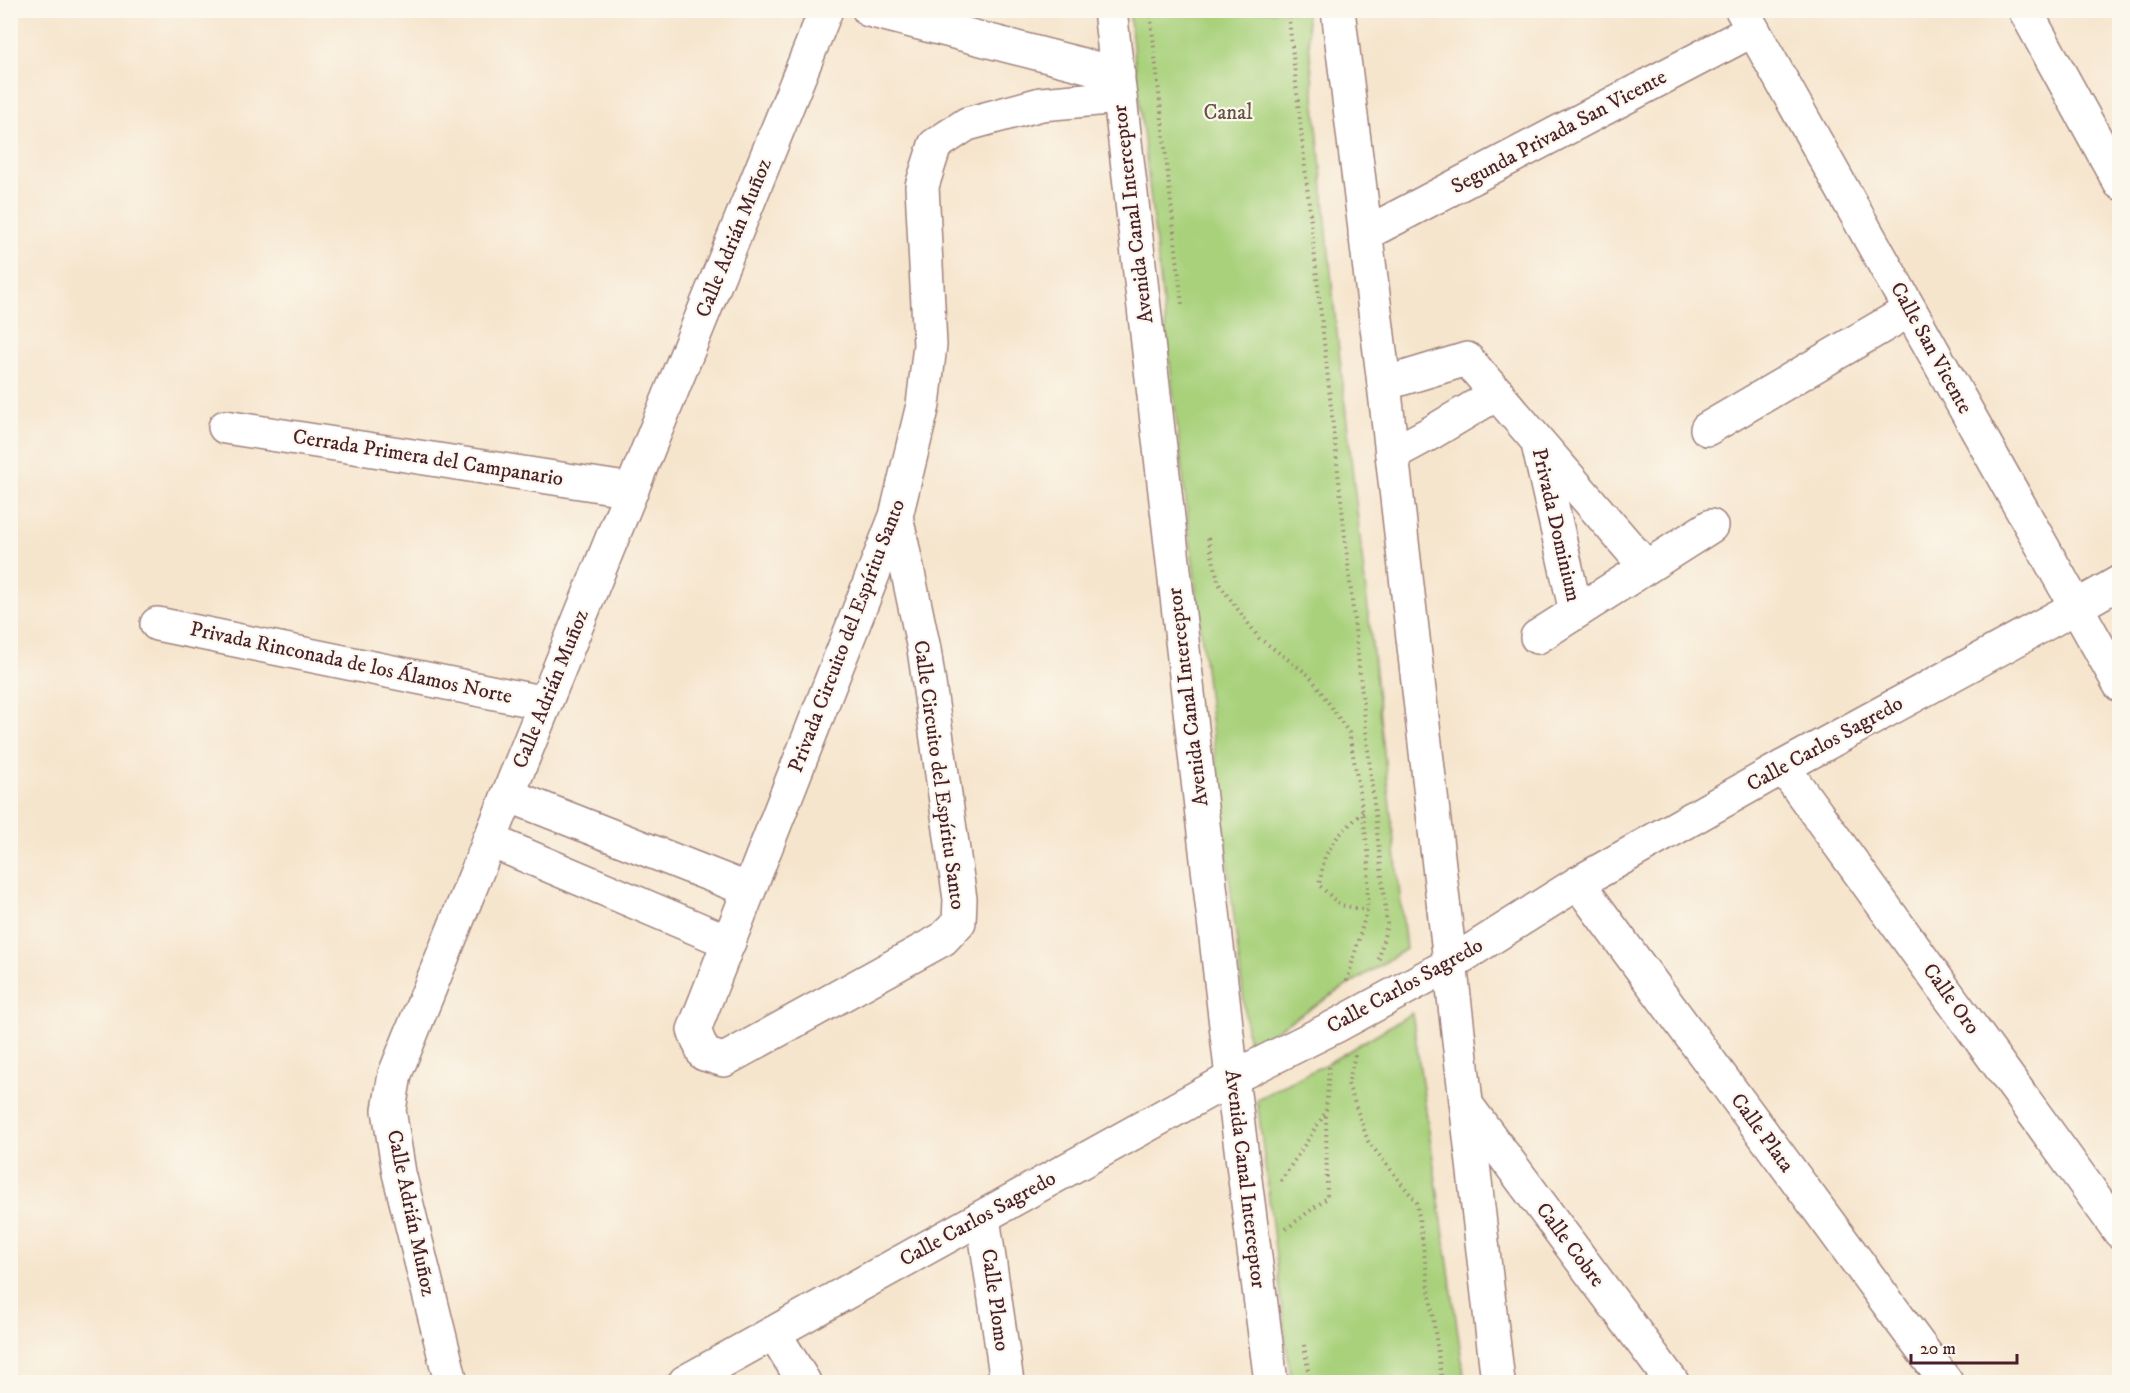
<svg xmlns="http://www.w3.org/2000/svg" width="2130" height="1393" font-family="'IM FELL DW Pica',serif">
	<style>
		.green { fill: #a9d17c; stroke: #7a7854; stroke-width: 1.5 }
		.lines { fill: none; stroke-linecap: round; stroke-linejoin: round }
		.minor-casing { stroke: #a0827c; stroke-width: 36 }
		.path { stroke: #a0827c; stroke-width: 4; stroke-dasharray: 1.5 4.5; stroke-linecap: butt }
		.minor { stroke: #fff; stroke-width: 33 }
		.labels { text-anchor: middle; dominant-baseline: central; stroke-width: 4.5; stroke-linejoin: round; paint-order: stroke }
		.park-label { font-size: 21px; fill: #665443; stroke: #fbf7ec }
		.street-label { font-size: 21px; fill: #4a1f2b; stroke: #fbf7ec }
	</style>
	<rect width="100%" height="100%" fill="#fbf7ec"/>
	<filter id="ink" filterUnits="userSpaceOnUse"><feTurbulence type="fractalNoise" baseFrequency=".0167" numOctaves="2"/><feDisplacementMap in="SourceGraphic" scale="12" xChannelSelector="R" yChannelSelector="G"/><feConvolveMatrix kernelMatrix="1 2 1 2 8 2 1 2 1" color-interpolation-filters="sRGB"/></filter>
	<filter id="wash" filterUnits="userSpaceOnUse"><feTurbulence type="fractalNoise" baseFrequency=".008" numOctaves="4" result="noise"/><feDisplacementMap in="SourceGraphic" scale="24" xChannelSelector="R" yChannelSelector="G"/><feGaussianBlur stdDeviation="1.35" result="paint"/><feColorMatrix in="noise" values="0 0 0 0 0 0 0 0 0 0 0 0 0 0 0 0 0 1.4 0 .05"/><feComposite in="paint" operator="in"/></filter>
	<g filter="url(#wash)">
		<rect width="100%" height="100%" fill="#f6e5cd"/>
		<g class="green">
			<polygon points="1129,11 1306,11 1335,315 1406,949 1249,1047"/>
			<polygon points="1412,1013 1465,1382 1291,1382 1257,1099 1330,1062"/>
		</g>
	</g>
	<g filter="url(#ink)">
		<g class="lines">
			<defs>
				<g id="minor">
					<polyline points="869,10 1118,74"/>
					<polyline points="1110,10 1232,1078 1271,1382"/>
					<polyline points="1338,10 1384,384 1498,1382"/>
					<polyline points="1742,10 2120,685"/>
					<polyline points="2025,10 2120,183"/>
					<polyline points="1365,234 1753,30"/>
					<polyline points="1384,384 1467,359 1646,567"/>
					<polyline points="225,427 632,490"/>
					<polyline points="1707,429 1910,310"/>
					<polyline points="1538,444 1576,612"/>
					<polyline points="1392,454 1429,434 1498,393"/>
					<polyline points="896,516 924,649 960,899 959,922 943,939 724,1060 704,1054 694,1030 896,516 923,405 930,345 922,186 935,145 967,124 1041,104 1120,97"/>
					<polyline points="157,624 545,703"/>
					<polyline points="1537,637 1711,526"/>
					<polyline points="1783,767 2120,1232"/>
					<polyline points="508,795 749,890"/>
					<polyline points="489,840 729,942"/>
					<polyline points="1578,883 1946,1382"/>
					<polyline points="1468,1107 1672,1382"/>
					<polyline points="983,1217 1007,1382"/>
					<polyline points="774,1333 804,1382"/>
					<polyline points="451,1382 399,1173 389,1110 395,1074 826,10"/>
					<polyline points="685,1382 1232,1078 1336,1026 1450,964 1578,883 1783,767 2076,607 2120,582"/>
				</g>
			</defs>
			<use href="#minor" class="minor-casing"/>
			<g class="path">
				<polyline points="1150,10 1182,304"/>
				<polyline points="1288,10 1387,924 1378,963"/>
				<polyline points="1208,538 1219,584 1259,638 1310,676 1349,733 1359,788 1369,858 1367,910 1347,981"/>
				<polyline points="1363,812 1338,836 1325,856 1319,885 1340,905 1367,910"/>
				<polyline points="1355,1055 1348,1084 1368,1141 1417,1203 1442,1382"/>
				<polyline points="1281,1181 1326,1112 1329,1067"/>
				<polyline points="1286,1229 1327,1198 1326,1112"/>
				<polyline points="1304,1345 1310,1382"/>
			</g>
			<use href="#minor" class="minor"/>
		</g>
	</g>
	<g class="labels">
		<g class="park-label">
			<text x="1228" y="113">Canal</text>
		</g>
		<g class="street-label">
			<text transform="translate(1559 132) rotate(-28)">Segunda Privada San Vicente</text>
			<text transform="translate(1133 214) rotate(-97)">Avenida Canal Interceptor</text>
			<text transform="translate(734 238) rotate(-68)">Calle Adrián Muñoz</text>
			<text transform="translate(1931 348) rotate(61)">Calle San Vicente</text>
			<text transform="translate(428 458) rotate(9)">Cerrada Primera del Campanario</text>
			<text transform="translate(1556 525) rotate(77)">Privada Dominium</text>
			<text transform="translate(847 636) rotate(-69)">Privada Circuito del Espíritu Santo</text>
			<text transform="translate(351 663) rotate(12)">Privada Rinconada de los Álamos Norte</text>
			<text transform="translate(551 689) rotate(-68)">Calle Adrián Muñoz</text>
			<text transform="translate(1188 697) rotate(-97)">Avenida Canal Interceptor</text>
			<text transform="translate(1825 744) rotate(-29)">Calle Carlos Sagredo</text>
			<text transform="translate(939 775) rotate(82)">Calle Circuito del Espíritu Santo</text>
			<text transform="translate(1405 986) rotate(-29)">Calle Carlos Sagredo</text>
			<text transform="translate(1951 999) rotate(54)">Calle Oro</text>
			<text transform="translate(1762 1133) rotate(54)">Calle Plata</text>
			<text transform="translate(1245 1179) rotate(83)">Avenida Canal Interceptor</text>
			<text transform="translate(411 1213) rotate(78)">Calle Adrián Muñoz</text>
			<text transform="translate(978 1219) rotate(-29)">Calle Carlos Sagredo</text>
			<text transform="translate(1570 1245) rotate(53)">Calle Cobre</text>
			<text transform="translate(995 1300) rotate(82)">Calle Plomo</text>
		</g>
	</g>
	<rect width="2130" height="1393" fill="none" stroke="#fbf7ec" stroke-width="36"/>
	<path d="M1911 1354v9h106v-9" fill="none" stroke="#4a1f2b" stroke-width="3"/>
	<text x="1920" y="1354" font-size="18" fill="#4a1f2b" stroke="#fbf7ec" stroke-width="4.5" paint-order="stroke">20 m</text>
</svg>
